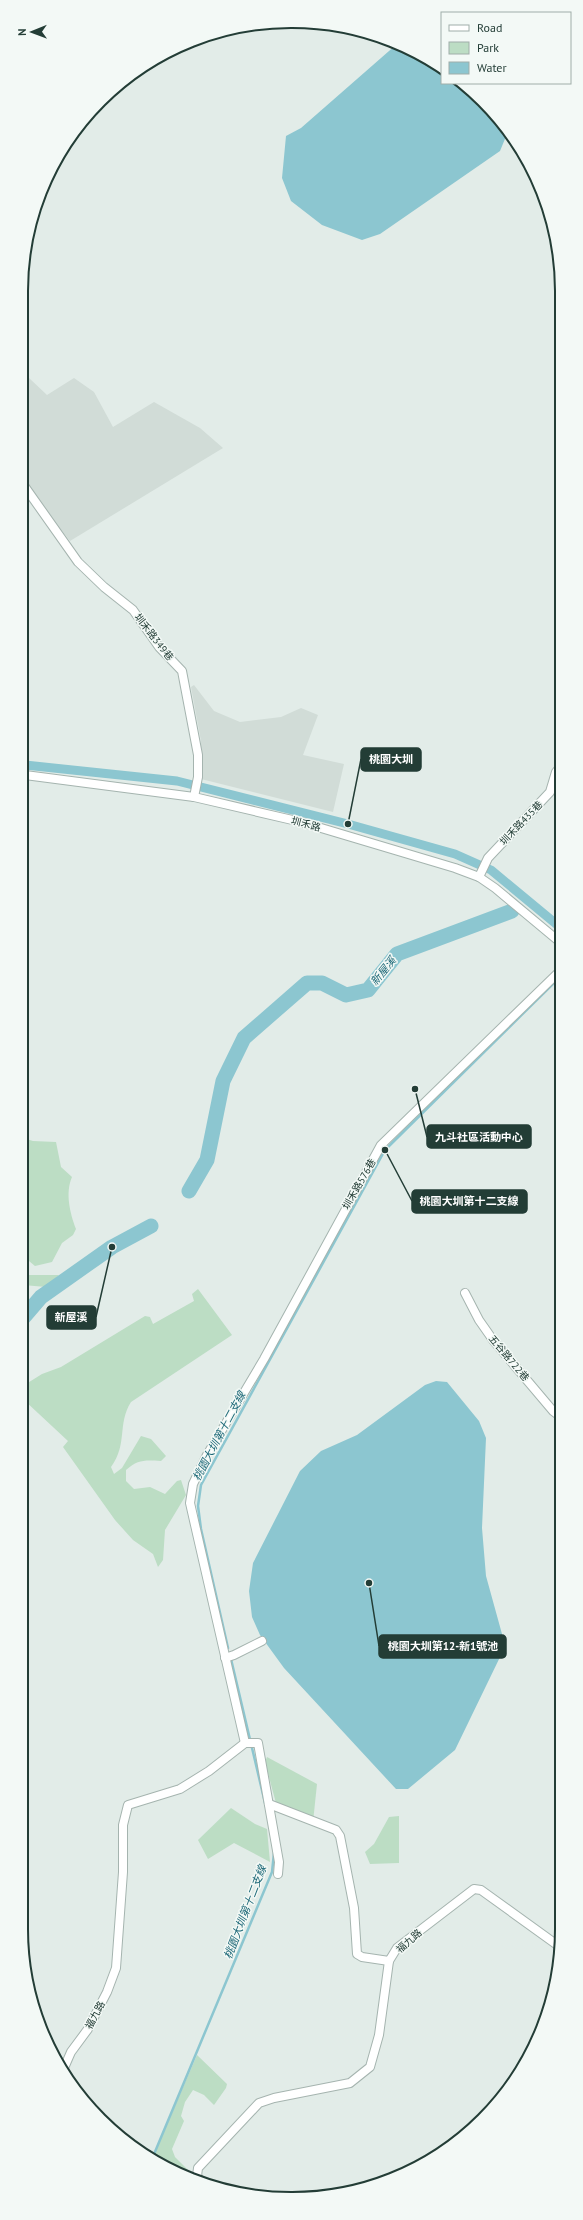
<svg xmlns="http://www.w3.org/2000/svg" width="583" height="2220" font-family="'PT Sans','Noto Sans TC',sans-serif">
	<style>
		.built { fill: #d1dcd7 }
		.green { fill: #bcddc4 }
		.water { fill: #8cc6d0 }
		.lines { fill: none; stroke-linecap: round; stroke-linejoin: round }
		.stream { stroke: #8cc6d0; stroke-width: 2.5 }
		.canal { stroke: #8cc6d0; stroke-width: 9 }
		.river { stroke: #8cc6d0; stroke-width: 15 }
		.street-casing { stroke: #a5b4af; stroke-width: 10 }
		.street { stroke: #fff; stroke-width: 8 }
		.labels { text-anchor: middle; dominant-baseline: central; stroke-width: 3; stroke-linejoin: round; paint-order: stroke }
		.street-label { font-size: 10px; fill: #233d36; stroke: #f3f9f6 }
		.water-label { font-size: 11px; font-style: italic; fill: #1e6978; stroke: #f3f9f6 }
		.rim { fill: none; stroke: #233d36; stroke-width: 2 }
		.leader { fill: none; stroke: #233d36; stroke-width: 1.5 }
		.callout-dot { fill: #233d36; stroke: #f3f9f6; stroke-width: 1.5 }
		.callout { fill: #233d36; stroke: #233d36; stroke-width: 1.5 }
		.callout-label { font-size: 11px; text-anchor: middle; font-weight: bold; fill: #fff }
	</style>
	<rect width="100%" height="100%" fill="#e2ece8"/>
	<g class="built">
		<polygon points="29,378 47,395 74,378 94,392 113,427 154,402 200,428 223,448 70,541 25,484 26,380"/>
		<polygon points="194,685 214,711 240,722 281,717 301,708 318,715 303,755 344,764 333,812 201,779 201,741 191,687"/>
	</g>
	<g class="green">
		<path d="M23,1138L33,1141L56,1142L61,1167L72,1177C65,1193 70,1213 76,1229L73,1235L62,1243L52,1262L35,1266L23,1256Z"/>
		<polygon points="23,1275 59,1275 46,1287 23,1285"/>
		<path d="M198,1289L232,1335L131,1402C117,1424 128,1444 111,1467L114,1474L122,1468L141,1436L151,1439L166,1456L161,1461C146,1460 138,1459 126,1470V1481L134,1489L150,1487L165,1494L177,1481L181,1480L186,1495L165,1530L163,1560L158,1567L153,1554L133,1540L115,1520L63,1447L68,1441L24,1400L23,1391L26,1384L42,1374L61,1367L145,1316L150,1317L153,1324L194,1301L192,1294Z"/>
		<polygon points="267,1757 317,1784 313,1822 277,1807 265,1762"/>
		<polygon points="231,1808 255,1824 267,1829 270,1862 234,1843 208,1859 198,1840"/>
		<polygon points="399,1816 399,1863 370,1864 365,1852 374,1844 389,1817"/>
		<polygon points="197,2055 227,2084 226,2088 214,2105 204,2095 193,2090 185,2102 181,2116 184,2121 172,2149 175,2157 191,2173 189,2178 172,2171 152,2159"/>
	</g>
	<g class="water">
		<polygon points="397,44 411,49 442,71 442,83 459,83 483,100 507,134 500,151 380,234 362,240 322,225 291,201 282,178 286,136 301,128"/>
		<polygon points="436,1381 447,1382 479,1421 486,1438 482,1528 486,1576 502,1634 501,1655 455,1750 408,1789 396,1789 284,1668 260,1635 252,1617 249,1591 253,1563 300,1471 321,1451 357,1435 425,1385"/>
	</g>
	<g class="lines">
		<g class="stream">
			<polyline points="228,1648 201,1529 198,1506 201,1485 385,1150 561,976"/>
			<polyline points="231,1659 265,1803"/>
			<polyline points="152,2159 272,1872 274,1853"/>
		</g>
		<polyline class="canal" points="25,765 177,781 348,824 455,854 491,870 561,928"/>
		<g class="river">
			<polyline points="189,1191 207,1160 223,1081 244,1038 307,983 322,983 346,995 368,990 397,954 512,911"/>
			<polyline points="23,1318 41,1297 112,1247 151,1226"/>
		</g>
		<defs>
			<g id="street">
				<polyline points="25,487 78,562 104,587 133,610 159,647 182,671 198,755 198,777 194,797"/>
				<polyline points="25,775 194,797 301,822 455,868 479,877 495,888 561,943"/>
				<polyline points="479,877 488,858 550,792 556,772 560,767"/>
				<polyline points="465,1293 479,1320 493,1340 553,1411 561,1417"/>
				<polyline points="225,1658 234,1655 262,1641"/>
				<polyline points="245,1743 195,1525 190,1503 193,1484 207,1455 264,1359 381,1145 561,970"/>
				<polyline points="245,1743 258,1743 279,1862 278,1874"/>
				<polyline points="269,1804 336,1830 340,1836 354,1908 357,1954 362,1957 389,1961"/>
				<polyline points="64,2068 71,2052 88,2029 107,1992 116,1968 123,1872 123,1825 128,1805 180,1789 209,1771 245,1743"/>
				<polyline points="197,2176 202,2183"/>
				<polyline points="193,2179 197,2176 198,2168 259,2103 274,2098 350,2083 370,2067 379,2035 389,1961 397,1948 474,1889 481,1890 560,1947"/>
			</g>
		</defs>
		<use href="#street" class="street-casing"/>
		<use href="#street" class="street"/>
	</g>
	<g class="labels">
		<g class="street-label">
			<text transform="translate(154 637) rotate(52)">圳禾路349巷</text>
			<text transform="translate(521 823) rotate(-46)">圳禾路435巷</text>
			<text transform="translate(306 824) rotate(15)">圳禾路</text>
			<text transform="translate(359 1184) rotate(-60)">圳禾路576巷</text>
			<text transform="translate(509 1358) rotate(50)">五谷路722巷</text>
			<text transform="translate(409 1941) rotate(-41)">福九路</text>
			<text transform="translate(95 2015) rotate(-62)">福九路</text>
		</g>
		<g class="water-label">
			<text transform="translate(383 971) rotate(-51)">新屋溪</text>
			<text transform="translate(219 1436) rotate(-62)">桃園大圳第十二支線</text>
			<text transform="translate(245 1912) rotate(-69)">桃園大圳第十二支線</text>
		</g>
	</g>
	<path d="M0 0H583V2220H0ZM291 28H292A263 263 0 0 1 555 291V1929A263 263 0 0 1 292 2192H291A263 263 0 0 1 28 1929V291A263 263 0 0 1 291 28Z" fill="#f3f9f6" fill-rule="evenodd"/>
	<path class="rim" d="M291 28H292A263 263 0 0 1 555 291V1929A263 263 0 0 1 292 2192H291A263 263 0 0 1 28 1929V291A263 263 0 0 1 291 28Z"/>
	<path class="leader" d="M348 824L361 759M415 1089L427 1137M385 1150L412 1201M112 1247L96 1317M369 1583L379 1646"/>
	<g class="callout-dot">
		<circle cx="348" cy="824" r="4"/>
		<circle cx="415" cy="1089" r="4"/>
		<circle cx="385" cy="1150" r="4"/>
		<circle cx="112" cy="1247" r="4"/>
		<circle cx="369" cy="1583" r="4"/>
	</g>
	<g class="callout">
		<rect x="361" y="748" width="60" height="23" rx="4"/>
		<rect x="427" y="1125" width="104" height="23" rx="4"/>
		<rect x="412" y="1190" width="115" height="23" rx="4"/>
		<rect x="47" y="1306" width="49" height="23" rx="4"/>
		<rect x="379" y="1635" width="127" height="23" rx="4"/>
	</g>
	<g class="callout-label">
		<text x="391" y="763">桃園大圳</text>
		<text x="479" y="1141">九斗社區活動中心</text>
		<text x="469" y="1205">桃園大圳第十二支線</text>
		<text x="71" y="1321">新屋溪</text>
		<text x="443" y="1650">桃園大圳第12-新1號池</text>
	</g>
	<rect x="441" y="12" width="130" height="72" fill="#f3f9f6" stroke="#a0aea9"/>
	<rect x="449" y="25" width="20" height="6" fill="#ffffff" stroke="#a0aea9"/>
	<text x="477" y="32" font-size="12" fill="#233d36">Road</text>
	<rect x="449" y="42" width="20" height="12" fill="#bcddc4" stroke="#a0aea9"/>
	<text x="477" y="52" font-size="12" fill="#233d36">Park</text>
	<rect x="449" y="62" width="20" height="12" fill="#8cc6d0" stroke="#a0aea9"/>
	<text x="477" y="72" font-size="12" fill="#233d36">Water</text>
	<g transform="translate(32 32) rotate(269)" stroke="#f3f9f6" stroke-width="3" paint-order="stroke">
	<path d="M0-3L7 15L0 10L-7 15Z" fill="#233d36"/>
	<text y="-6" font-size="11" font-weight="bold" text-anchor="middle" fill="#233d36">N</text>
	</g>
</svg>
